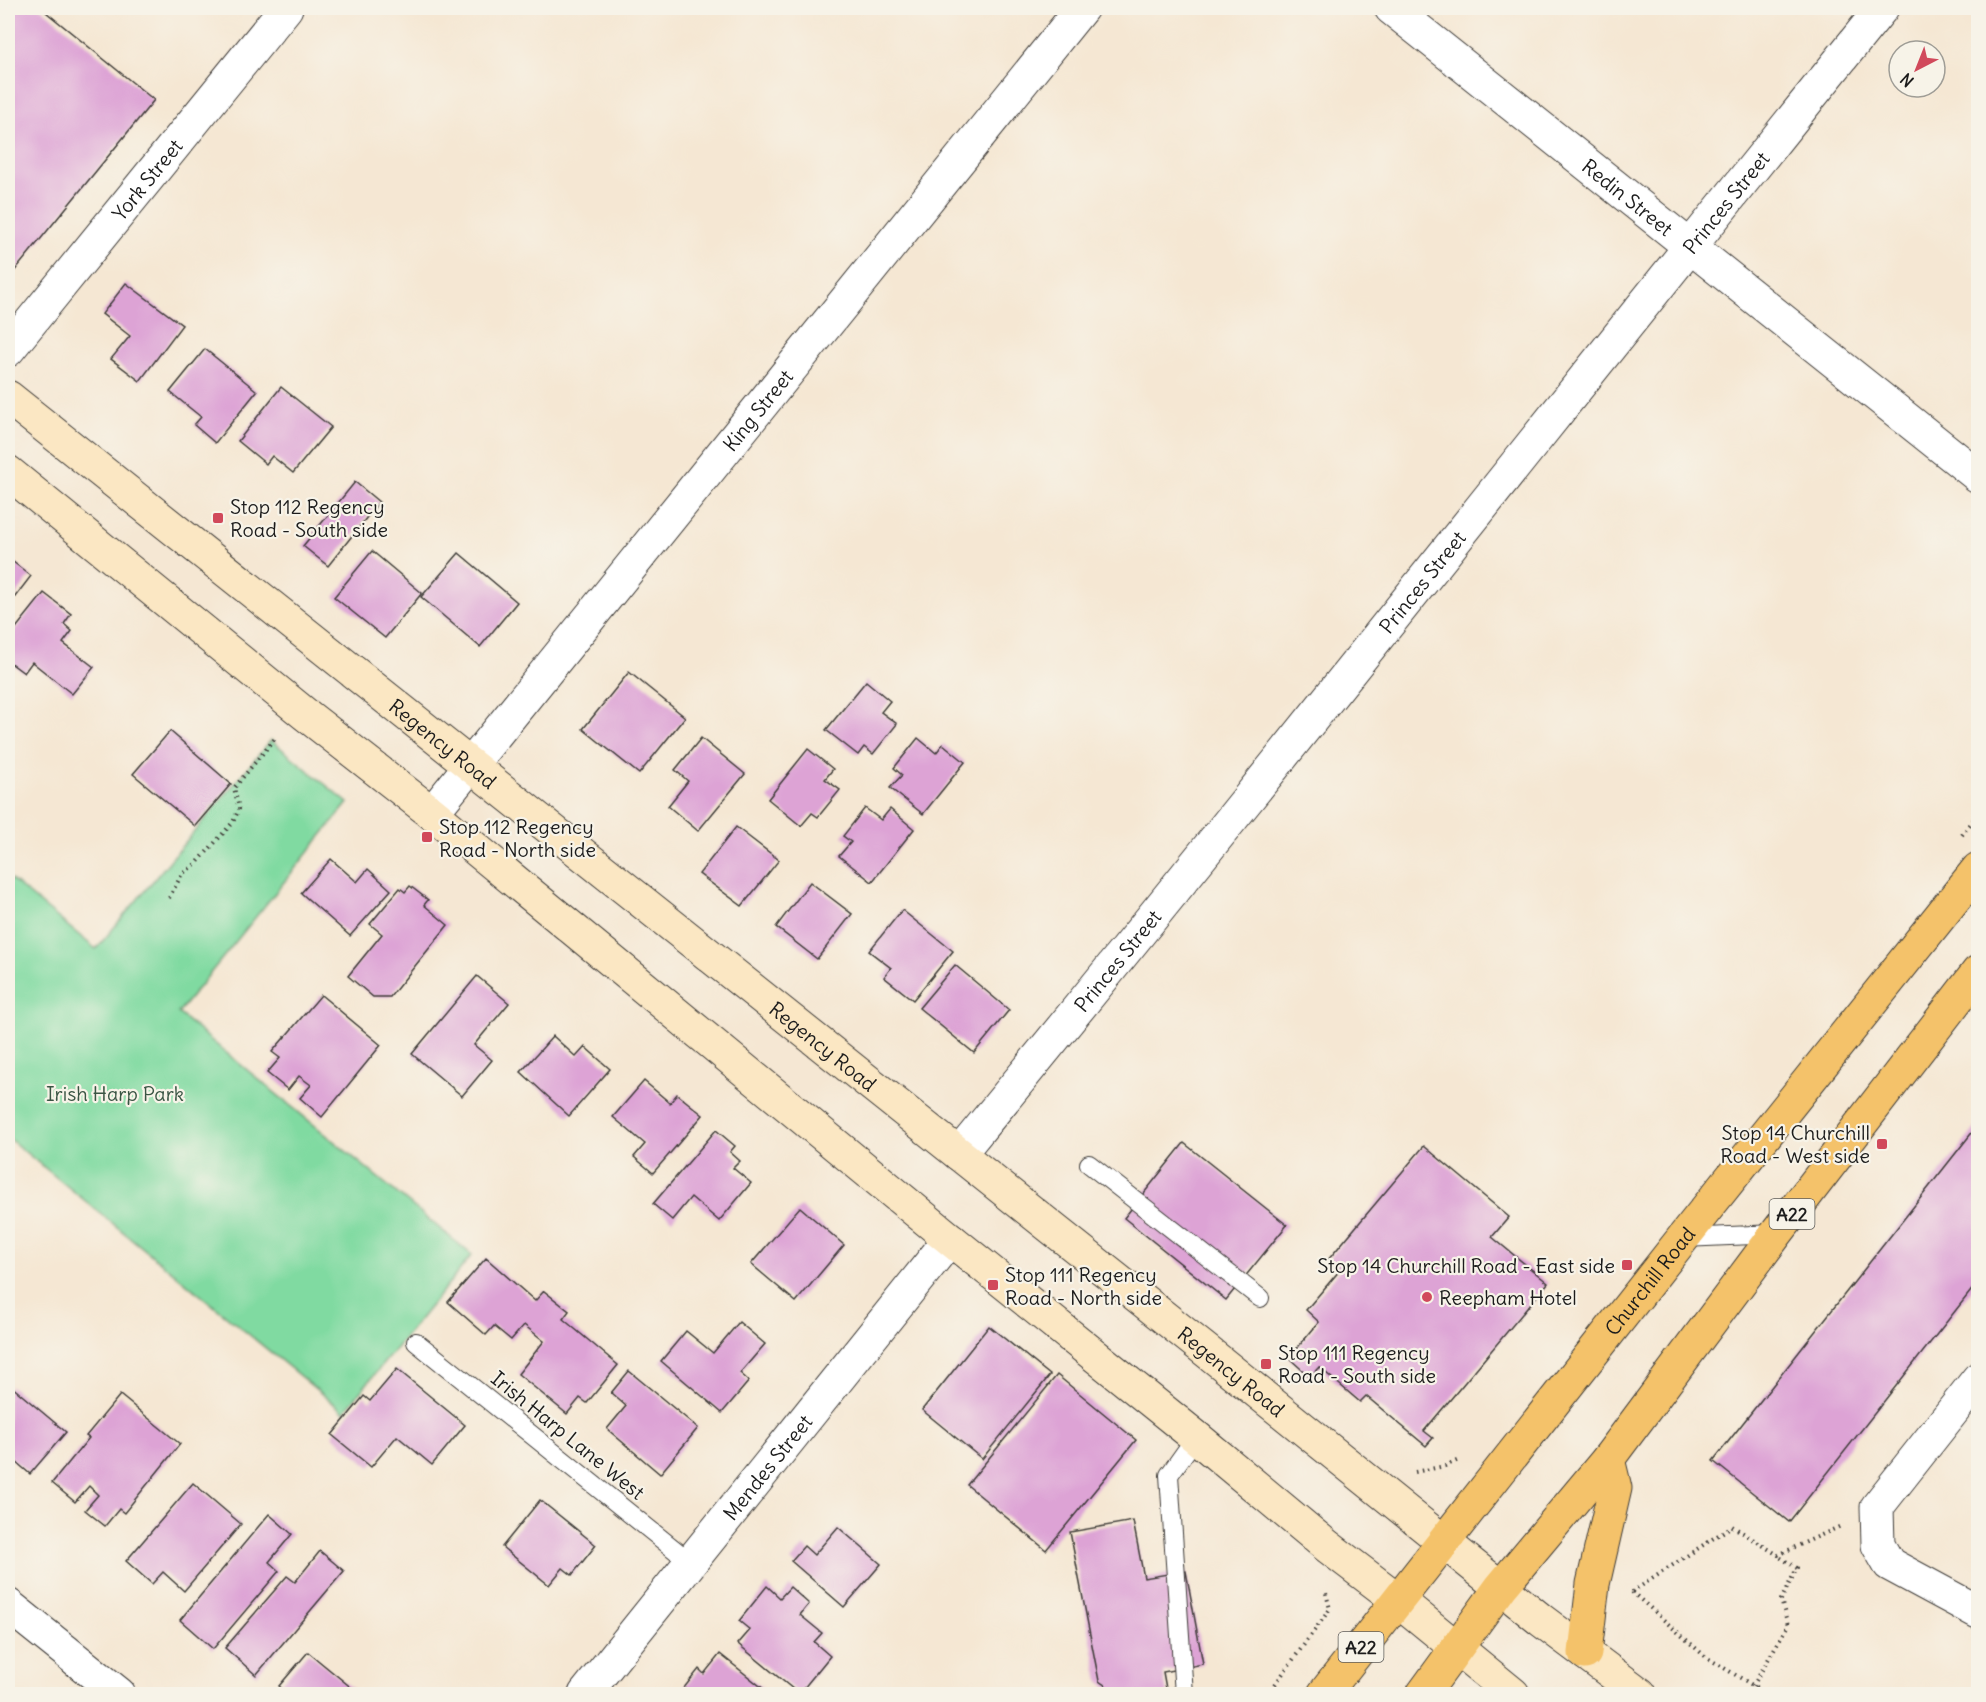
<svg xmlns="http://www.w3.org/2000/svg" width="1986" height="1702" font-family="Delius,sans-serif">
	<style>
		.green { fill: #80daa1; stroke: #4e7b5e; stroke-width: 1.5 }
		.building { fill: #dda3d5 }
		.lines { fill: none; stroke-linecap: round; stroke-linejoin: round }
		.service-casing { stroke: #3d3a37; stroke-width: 20 }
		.minor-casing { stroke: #3d3a37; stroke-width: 35 }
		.secondary-casing { stroke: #3d3a37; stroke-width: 35 }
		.primary-casing { stroke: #3d3a37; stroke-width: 35 }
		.path { stroke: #3d3a37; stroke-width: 4; stroke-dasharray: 1.5 4.5; stroke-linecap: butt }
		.service { stroke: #fff; stroke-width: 18 }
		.minor { stroke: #fff; stroke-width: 33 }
		.secondary { stroke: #fbe7c3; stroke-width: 33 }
		.primary { stroke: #f4c26a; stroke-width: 33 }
		.poi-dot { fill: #d1495b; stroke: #f7f3e8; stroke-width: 2 }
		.labels { text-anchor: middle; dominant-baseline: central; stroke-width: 4.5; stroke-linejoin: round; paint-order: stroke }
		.shield { fill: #f7f3e8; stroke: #5e5c59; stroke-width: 1.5 }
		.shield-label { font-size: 18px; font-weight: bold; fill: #1c1c1c }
		.street-label { font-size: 20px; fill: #1c1c1c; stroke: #f7f3e8 }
		.poi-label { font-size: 20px; fill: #1c1c1c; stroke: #f7f3e8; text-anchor: start }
		.park-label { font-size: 20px; fill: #3a5544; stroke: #f7f3e8 }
	</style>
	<rect width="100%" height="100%" fill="#f7f3e8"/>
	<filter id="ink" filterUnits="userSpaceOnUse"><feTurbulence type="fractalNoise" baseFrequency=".0167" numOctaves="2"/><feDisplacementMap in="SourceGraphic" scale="12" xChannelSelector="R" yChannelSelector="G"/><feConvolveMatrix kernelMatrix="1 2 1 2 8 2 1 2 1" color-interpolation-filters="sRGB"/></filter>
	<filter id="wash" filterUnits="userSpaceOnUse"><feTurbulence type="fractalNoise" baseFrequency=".008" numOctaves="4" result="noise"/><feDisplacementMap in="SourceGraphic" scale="24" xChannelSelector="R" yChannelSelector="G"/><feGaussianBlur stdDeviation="1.35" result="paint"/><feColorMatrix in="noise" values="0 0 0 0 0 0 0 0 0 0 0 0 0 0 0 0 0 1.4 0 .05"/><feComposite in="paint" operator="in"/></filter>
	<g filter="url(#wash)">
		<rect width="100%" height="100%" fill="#f5e7d3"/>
		<polygon class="green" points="271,740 348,803 178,1013 472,1255 344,1412 8,1138 8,877 96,949"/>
		<g id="blocks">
			<g class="building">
				<polygon points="8,8 41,8 154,100 8,279"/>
				<polygon points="126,283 182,325 140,381 111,359 130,336 102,314"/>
				<polygon points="205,349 257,391 215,443 194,425 201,417 170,392"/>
				<polygon points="281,387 331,427 293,473 272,456 266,464 238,441"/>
				<polygon points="355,482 379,502 328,566 303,546"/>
				<polygon points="372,551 422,593 385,638 334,597"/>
				<polygon points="459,553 517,602 480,647 421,597"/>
				<polygon points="8,558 31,576 8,606"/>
				<polygon points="44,593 71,614 64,624 72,631 63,643 94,667 72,694 32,662 24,673 8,661 8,638"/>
				<polygon points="629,672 685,717 639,774 583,729"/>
				<polygon points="866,681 890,701 881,712 897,724 873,754 864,747 858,755 826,730"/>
				<polygon points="170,731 231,784 195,826 133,774"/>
				<polygon points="701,738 745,774 698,831 668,806 688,781 675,770"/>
				<polygon points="918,738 936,753 943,744 965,762 923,814 890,788 902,775 894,768"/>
				<polygon points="808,749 833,769 825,779 840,790 818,817 812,813 801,826 768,799"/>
				<polygon points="865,808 881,820 890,809 914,829 872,882 839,856 851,842 843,836"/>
				<polygon points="736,827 779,860 742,906 699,874"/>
				<polygon points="331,859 357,882 368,869 391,890 350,936 301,893"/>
				<polygon points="810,882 852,914 817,959 776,927"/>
				<polygon points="410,886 428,900 424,905 448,925 390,997 373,997 348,976 382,934 370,924 400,888 405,892"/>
				<polygon points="902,910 953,951 913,1000 884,977 891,968 869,951"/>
				<polygon points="955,965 1009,1010 974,1053 919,1008"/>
				<polygon points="477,976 509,1003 474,1045 492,1060 462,1096 412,1054"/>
				<polygon points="321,995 381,1045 322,1117 300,1098 311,1085 299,1076 288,1090 267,1073 280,1058 272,1052"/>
				<polygon points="553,1036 576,1057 585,1047 610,1069 569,1116 521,1072"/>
				<polygon points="644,1081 670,1103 677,1094 703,1115 653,1173 634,1157 645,1144 613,1117"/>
				<polygon points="1978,1125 1978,1282 1789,1522 1713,1461"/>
				<polygon points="716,1130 735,1146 730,1152 740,1161 733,1168 751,1183 719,1221 691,1197 672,1220 653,1204"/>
				<polygon points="1184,1143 1287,1225 1226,1300 1124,1218"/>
				<polygon points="1424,1146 1509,1217 1492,1237 1548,1283 1424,1431 1433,1438 1426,1446 1366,1396 1360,1402 1319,1367 1310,1377 1289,1358 1319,1322 1306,1310 1340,1270 1328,1260"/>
				<polygon points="800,1207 844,1245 796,1302 751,1264"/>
				<polygon points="486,1258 535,1301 544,1291 569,1311 563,1319 618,1365 587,1403 580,1398 567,1414 518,1374 544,1341 524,1325 511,1340 494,1326 486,1335 448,1302"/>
				<polygon points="739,1322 765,1344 740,1373 749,1381 722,1413 661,1361 686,1331 713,1353"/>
				<polygon points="989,1326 1050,1375 982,1459 922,1410"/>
				<polygon points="397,1369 465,1425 432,1465 397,1436 371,1467 332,1435 364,1396 370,1401"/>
				<polygon points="629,1371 698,1428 660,1474 607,1429 626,1406 611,1393"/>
				<polygon points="1057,1375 1136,1440 1046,1550 967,1485"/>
				<polygon points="11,1386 66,1432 30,1474 8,1455 8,1391"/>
				<polygon points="120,1395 180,1444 124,1513 119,1509 105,1526 85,1510 98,1495 89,1486 75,1502 52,1483 89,1438 86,1436"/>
				<polygon points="193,1483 241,1524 184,1591 163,1572 152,1584 126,1561"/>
				<polygon points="540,1500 596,1545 572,1575 563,1568 549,1585 502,1547"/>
				<polygon points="269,1514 292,1534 269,1562 279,1571 213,1649 180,1620"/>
				<polygon points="1133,1521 1144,1578 1186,1571 1203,1664 1163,1672 1167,1694 1118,1694 1099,1681 1070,1532"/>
				<polygon points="838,1527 881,1564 844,1607 791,1561 804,1546 814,1555"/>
				<polygon points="320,1551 344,1571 256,1675 225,1648 287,1576 295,1582"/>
				<polygon points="767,1586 780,1598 790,1587 809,1604 800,1615 822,1633 814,1642 830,1656 799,1694 738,1644 750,1630 739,1621"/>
				<polygon points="308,1652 359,1694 288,1694 279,1686"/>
				<polygon points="720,1654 770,1694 679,1694 699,1669 704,1674"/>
			</g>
		</g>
	</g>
	<g filter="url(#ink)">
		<use href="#blocks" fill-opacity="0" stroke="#3d3a37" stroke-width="1.5"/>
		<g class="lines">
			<defs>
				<g id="service">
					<polyline points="1089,1164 1260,1298"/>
					<polyline points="1683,1238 1776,1234"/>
					<polyline points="416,1342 690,1562"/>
					<polyline points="1184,1694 1169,1475 1196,1437"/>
				</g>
				<g id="minor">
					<path id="s1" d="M1391,8L1978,476"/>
					<path id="s2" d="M8,350L286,8"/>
					<path id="s3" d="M432,813L1082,8"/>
					<path id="s4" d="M959,1154C1271,775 1574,389 1882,8"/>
					<polyline points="1978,1379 1877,1507 1878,1545 1889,1564 1978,1612"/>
					<polyline points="8,1605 119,1694"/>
					<path id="s5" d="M585,1694L950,1239"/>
				</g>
				<g id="secondary">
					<path id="s6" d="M8,397L1214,1357L1541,1620L1640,1694"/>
					<polyline points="8,472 305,714 432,813 950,1239 1196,1437 1327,1546 1398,1600 1513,1694"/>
				</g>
				<g id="primary">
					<polyline points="1585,1653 1593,1584 1615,1488 1608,1459"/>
					<path id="s7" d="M1324,1694L1683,1238L1978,869"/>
					<polyline points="1423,1694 1501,1587 1608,1459 1776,1234 1978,972"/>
				</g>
			</defs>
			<use href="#service" class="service-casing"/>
			<use href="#minor" class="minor-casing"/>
			<use href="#secondary" class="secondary-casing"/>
			<use href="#primary" class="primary-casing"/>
			<g class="path">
				<polyline points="1962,835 1978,814"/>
				<polyline points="169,898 182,874 198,862 233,822 239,809 234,788 277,736"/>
				<polyline points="1415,1472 1445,1466 1459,1460"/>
				<polyline points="1632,1592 1732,1526 1778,1555 1841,1526"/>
				<polyline points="1632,1592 1706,1657 1767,1694"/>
				<polyline points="1753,1686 1788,1625 1781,1600 1797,1568 1778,1556"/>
				<polyline points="1268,1694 1330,1609 1326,1593"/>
			</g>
			<use href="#service" class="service"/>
			<use href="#minor" class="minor"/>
			<use href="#secondary" class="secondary"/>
			<use href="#primary" class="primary"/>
		</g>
	</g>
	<g class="poi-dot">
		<rect x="212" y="512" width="12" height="12" rx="3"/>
		<rect x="421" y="831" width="12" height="12" rx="3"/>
		<rect x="1876" y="1138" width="12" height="12" rx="3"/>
		<rect x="1621" y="1259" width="12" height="12" rx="3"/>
		<rect x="987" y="1279" width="12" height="12" rx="3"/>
		<circle cx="1427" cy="1297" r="6"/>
		<rect x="1260" y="1358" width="12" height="12" rx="3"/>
	</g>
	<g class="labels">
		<g class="shield">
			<rect x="1769.5" y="1199" width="45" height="30" rx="4.5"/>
			<rect x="1338.5" y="1632" width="45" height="30" rx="4.5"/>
		</g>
		<g class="shield-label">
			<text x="1792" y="1214">A22</text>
			<text x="1361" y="1647">A22</text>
		</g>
		<g class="street-label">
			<text stroke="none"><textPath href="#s2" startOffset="220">York Street</textPath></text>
			<text stroke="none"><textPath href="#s1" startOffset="303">Redin Street</textPath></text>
			<text stroke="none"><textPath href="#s4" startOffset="1222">Princes Street</textPath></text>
			<text stroke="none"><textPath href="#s3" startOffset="518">King Street</textPath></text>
			<text stroke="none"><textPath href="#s4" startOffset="736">Princes Street</textPath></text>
			<text stroke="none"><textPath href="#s6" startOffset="556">Regency Road</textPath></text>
			<text stroke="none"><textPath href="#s4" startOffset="250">Princes Street</textPath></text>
			<text stroke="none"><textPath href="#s6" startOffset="1042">Regency Road</textPath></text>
			<text stroke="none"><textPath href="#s7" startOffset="526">Churchill Road</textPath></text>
			<text stroke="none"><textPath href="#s6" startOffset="1564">Regency Road</textPath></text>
			<text transform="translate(568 1435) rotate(39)">Irish Harp Lane West</text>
			<text stroke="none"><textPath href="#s5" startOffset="291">Mendes Street</textPath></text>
		</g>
		<g class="poi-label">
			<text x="230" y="506">Stop 112 Regency<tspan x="230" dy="23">Road - South side</tspan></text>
			<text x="439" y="826">Stop 112 Regency<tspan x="439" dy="23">Road - North side</tspan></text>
			<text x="1870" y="1132" text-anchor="end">Stop 14 Churchill<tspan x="1870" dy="23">Road - West side</tspan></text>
			<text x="1615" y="1265" text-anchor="end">Stop 14 Churchill Road - East side</text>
			<text x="1005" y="1274">Stop 111 Regency<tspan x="1005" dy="23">Road - North side</tspan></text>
			<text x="1439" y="1297">Reepham Hotel</text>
			<text x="1278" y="1352">Stop 111 Regency<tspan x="1278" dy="23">Road - South side</tspan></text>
		</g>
		<g class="park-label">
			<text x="115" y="1093">Irish Harp Park</text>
		</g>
	</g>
	<rect width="1986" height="1702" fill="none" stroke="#f7f3e8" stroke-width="30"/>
	<g transform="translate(1917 69) rotate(222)"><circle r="28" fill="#f7f3e8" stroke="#9f9d96" stroke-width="1.5"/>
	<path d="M0-4.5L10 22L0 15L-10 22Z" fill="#d1495b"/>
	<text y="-9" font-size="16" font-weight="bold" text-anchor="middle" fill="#1c1c1c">N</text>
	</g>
</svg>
